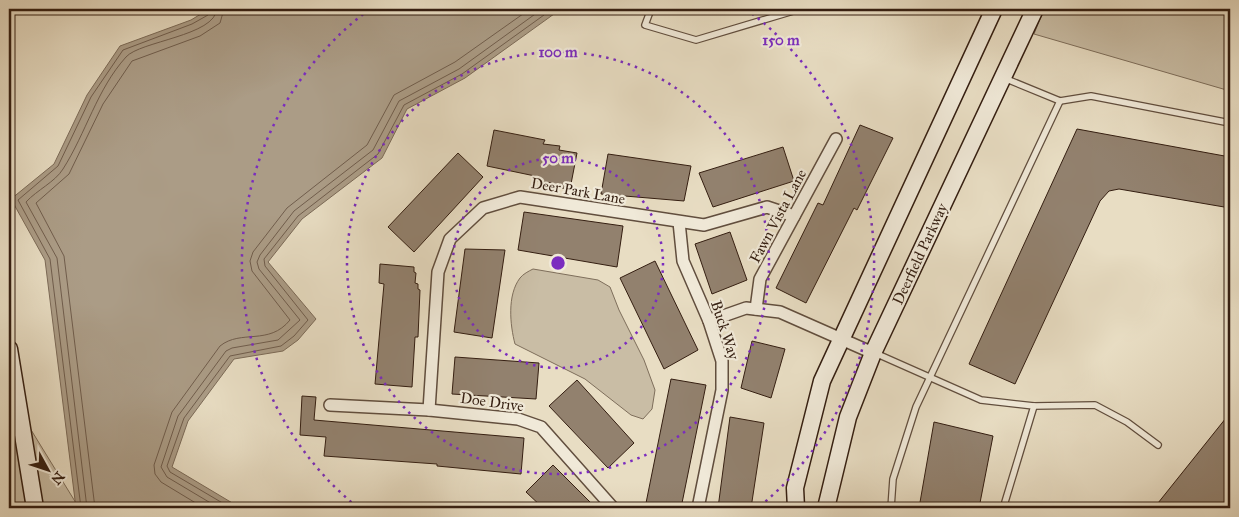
<svg xmlns="http://www.w3.org/2000/svg" width="1239" height="517" font-family="'IM FELL Great Primer',serif">
	<style>
		.green { fill: #c9bda5; stroke: #7e6e5b }
		.water { fill: #ab9c86; stroke: #7b6a57 }
		.lines { fill: none; stroke-linecap: round; stroke-linejoin: round }
		.shore { stroke: #705d4c; stroke-width: 1 }
		.building { fill: #92816e; stroke: #341e11 }
		.lane-casing { stroke: #614e3e; stroke-width: 8 }
		.street-casing { stroke: #614e3e; stroke-width: 14 }
		.secondary-casing { stroke: #341e11; stroke-width: 19 }
		.lane { stroke: #f0e9d8; stroke-width: 5.5 }
		.street { stroke: #f0e9d8; stroke-width: 11 }
		.secondary { stroke: #f0e9d8; stroke-width: 16 }
		.ring { fill: none; stroke: #7b2cbf; stroke-width: 2.5; stroke-dasharray: 2.5 5 }
		.labels { text-anchor: middle; dominant-baseline: central; stroke-width: 4.5; stroke-linejoin: round; paint-order: stroke }
		.street-label { font-size: 15px; fill: #341e11; stroke: #f0e9d8 }
		.centre { fill: #7b2cbf; stroke: #f0e9d8; stroke-width: 2.5 }
		.ring-label { font-size: 15px; text-anchor: middle; font-weight: bold; fill: #7b2cbf; stroke: #f0e9d8; stroke-width: 4.5; stroke-linejoin: round; paint-order: stroke }
	</style>
	<rect width="100%" height="100%" fill="#e8ddc3"/>
	<filter id="stains"><feTurbulence type="fractalNoise" baseFrequency=".004" numOctaves="4"/><feColorMatrix values="0 0 0 0 .2 0 0 0 0 .09 0 0 0 0 .02 0 0 0 .5 -.17"/></filter>
	<radialGradient id="worn" r=".72"><stop offset=".6" stop-color="#630" stop-opacity="0"/><stop offset="1" stop-color="#630" stop-opacity=".3"/></radialGradient>
	<g class="green">
		<polygon points="1044,9 1230,9 1230,91 1034,34"/>
		<path d="M533,269L598,280L610,287L619,310L644,360L655,390L652,409L643,419L631,415L585,379L515,344C510,325 507,295 520,278C523,274 529,271 533,269Z"/>
		<polygon points="9,394 76,503 76,508 9,508"/>
	</g>
	<polygon class="water" points="209,9 547,9 554,14 465,78 407,109 382,158 302,219 268,262 316,319 298,340 283,351 234,359 188,421 172,467 234,504 247,508 76,508 45,260 11,199 54,164 87,95 120,46 191,20"/>
	<g class="lines">
		<g class="shore">
			<polyline points="81,508 50,259 18,200 58,166 91,97 123,50 192,24 208,15 210,9"/>
			<path d="M87,508L57,258L26,202C37,190 55,182 63,169C86,133 97,89 126,57C140,41 215,36 217,9"/>
			<polyline points="95,508 64,256 36,203 69,174 103,104 132,61 200,36 220,23 224,9"/>
			<path d="M204,508L161,482L155,474L154,465L172,412L220,346C241,329 269,346 290,320L252,271L250,261L253,252L287,208L367,145L394,95L455,62L530,9"/>
			<polyline points="219,508 167,477 161,467 178,416 226,351 232,348 278,340 300,320 259,269 257,262 260,255 294,211 373,150 399,101 459,69 538,12 539,9"/>
			<polyline points="231,508 170,472 167,466 184,418 230,356 281,346 294,336 308,320 265,266 264,259 298,216 378,154 404,105 462,74 544,15 545,9"/>
		</g>
	</g>
	<g class="building">
		<polygon points="860,125 893,138 857,210 854,208 806,303 776,288 818,203 823,205"/>
		<polygon points="1077,129 1230,157 1230,208 1119,189 1109,191 1100,201 1015,384 969,364"/>
		<polygon points="494,130 545,140 543,144 560,146 559,150 577,153 570,189 553,187 552,183 535,181 535,176 487,166"/>
		<polygon points="783,147 794,181 713,207 699,173"/>
		<polygon points="458,153 483,177 414,252 388,227"/>
		<polygon points="608,154 691,166 684,201 601,194"/>
		<polygon points="524,212 623,226 617,267 518,250"/>
		<polygon points="730,232 747,280 712,294 695,244"/>
		<polygon points="465,249 505,250 492,338 454,332"/>
		<polygon points="655,261 698,350 664,369 620,278"/>
		<polygon points="380,264 414,267 414,272 416,273 415,283 418,284 418,289 420,290 418,337 415,337 412,387 375,384 384,284 379,283"/>
		<polygon points="752,341 785,349 771,398 741,388"/>
		<polygon points="455,357 539,363 536,399 452,394"/>
		<polygon points="671,379 706,385 681,508 645,508"/>
		<polygon points="577,380 634,443 608,468 549,406"/>
		<polygon points="302,396 316,397 314,420 524,438 521,474 437,466 437,464 324,456 326,437 300,435"/>
		<polygon points="1230,413 1230,508 1154,508"/>
		<polygon points="730,417 764,423 751,508 718,508"/>
		<polygon points="934,422 993,436 979,508 919,508"/>
		<polygon points="553,465 596,508 543,508 526,492"/>
	</g>
	<g class="lines">
		<defs>
			<g id="lane">
				<polyline points="651,9 645,25 696,40 800,9"/>
				<polyline points="1004,78 1060,101 1091,96 1230,123"/>
				<polyline points="875,353 981,400 1034,406 1005,502 1005,508"/>
				<polyline points="1034,406 1095,405 1127,422 1158,445"/>
				<polyline points="891,508 893,479 916,407 1060,101"/>
			</g>
			<g id="street">
				<polyline points="679,222 683,261 709,321 722,361 722,390 698,508"/>
				<polyline points="756,309 760,279 836,139"/>
				<polyline points="709,321 746,308 780,312 873,353"/>
				<polyline points="330,405 429,410 518,419 541,427 613,508"/>
				<polyline points="429,410 438,272 450,239 483,208 520,197 704,225 767,207 794,216"/>
			</g>
			<g id="secondary">
				<polyline points="9,349 35,508"/>
				<polyline points="796,508 795,488 822,381 994,9"/>
				<polyline points="826,508 848,417 873,353 1035,9"/>
			</g>
		</defs>
		<use href="#lane" class="lane-casing"/>
		<use href="#street" class="street-casing"/>
		<use href="#secondary" class="secondary-casing"/>
		<use href="#lane" class="lane"/>
		<use href="#street" class="street"/>
		<use href="#secondary" class="secondary"/>
	</g>
	<g class="ring">
		<circle cx="558" cy="263" r="105"/>
		<circle cx="558" cy="263" r="211"/>
		<path d="M357 507A316 316 0 0 1 370 9M746 9A316 316 0 0 1 759 507"/>
	</g>
	<g class="labels">
		<g class="street-label">
			<text transform="translate(578 191) rotate(10)">Deer Park Lane</text>
			<text transform="translate(778 216) rotate(-62)">Fawn Vista Lane</text>
			<text transform="translate(920 254) rotate(-65)">Deerfield Parkway</text>
			<text transform="translate(725 330) rotate(72)">Buck Way</text>
			<text transform="translate(492 402) rotate(8)">Doe Drive</text>
		</g>
	</g>
	<circle cx="558" cy="263" r="8" class="centre"/>
	<g class="ring-label">
		<text x="781" y="45">150 m</text>
		<text x="558" y="57">100 m</text>
		<text x="558" y="163">50 m</text>
	</g>
	<rect width="1239" height="517" fill="none" stroke="#e8ddc3" stroke-width="30"/>
	<rect x="10" y="10" width="1219" height="497" fill="none" stroke="#341e11" stroke-width="2.5"/>
	<rect x="15" y="15" width="1209" height="487" fill="none" stroke="#341e11"/>
	<g transform="translate(48 470) rotate(130)" stroke="#f0e9d8" stroke-width="4" paint-order="stroke">
	<path d="M0-4L9 19L0 12L-9 19Z" fill="#341e11"/>
	<text y="-8" font-size="14" font-weight="bold" text-anchor="middle" fill="#341e11">N</text>
	</g>
	<rect width="100%" height="100%" filter="url(#stains)"/>
	<rect width="100%" height="100%" fill="url(#worn)"/>
</svg>
